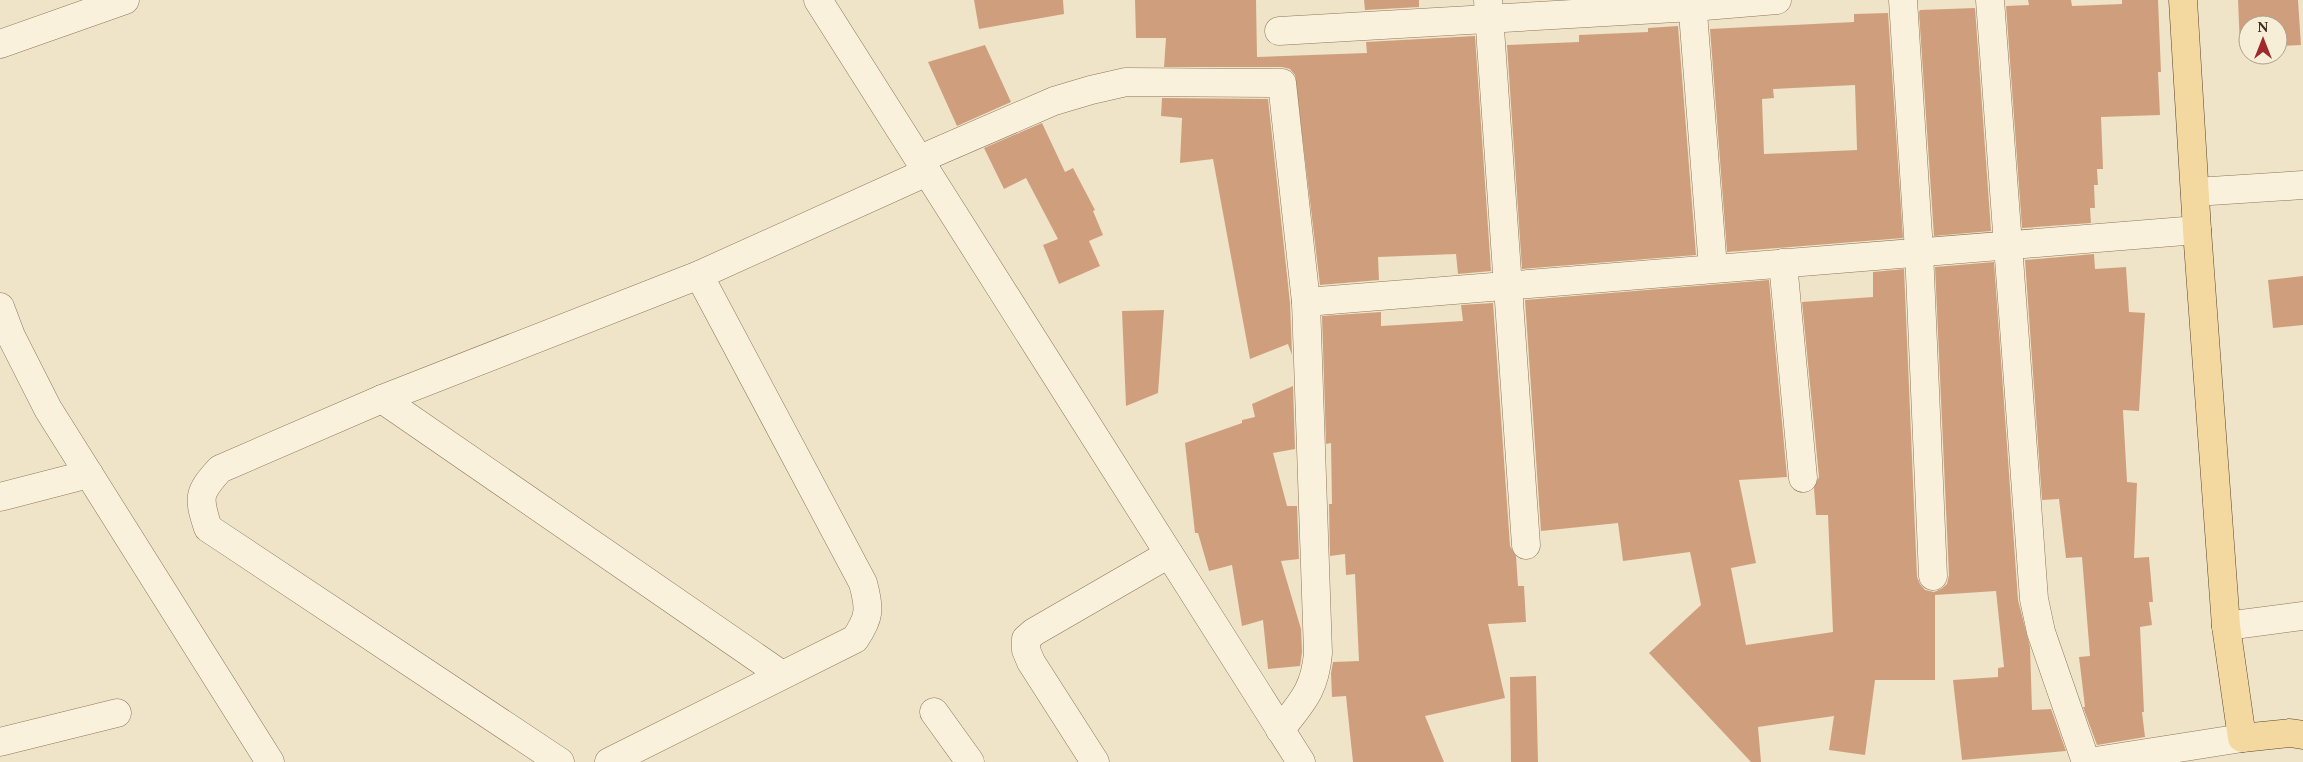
<svg xmlns="http://www.w3.org/2000/svg" width="2303" height="762" font-family="Spectral,serif">
	<style>
		.building { fill: #cf9f7d; fill-rule: evenodd }
		.lines { fill: none; stroke-linecap: round; stroke-linejoin: round }
		.minor-casing { stroke: #8d765c; stroke-width: 29 }
		.major-casing { stroke: #5b4430; stroke-width: 29 }
		.minor { stroke: #faf1dc; stroke-width: 28 }
		.major { stroke: #f3d9a0; stroke-width: 28 }
	</style>
	<rect width="100%" height="100%" fill="#f0e4c8"/>
	<g class="building">
		<polygon points="974,0 1063,0 1064,14 979,29"/>
		<polygon points="1135,0 1256,0 1257,57 1367,53 1366,42 1475,36 1491,271 1458,274 1456,254 1378,257 1379,280 1320,285 1295,75 1290,69 1282,67 1164,67 1166,38 1136,38"/>
		<polygon points="1364,0 1419,0 1419,7 1365,10"/>
		<polygon points="2028,0 2071,0 2072,6 2122,4 2122,0 2158,0 2161,72 2158,72 2160,115 2101,117 2103,169 2097,169 2098,185 2094,185 2095,208 2090,208 2091,223 2022,228 2006,6 2029,5"/>
		<polygon points="2238,0 2298,0 2301,45 2278,46 2278,25 2248,25 2248,46 2240,47"/>
		<polygon points="1975,8 1991,231 1934,236 1919,12 1920,10"/>
		<path d="M1888,13L1903,238L1727,252L1710,29L1854,22V14ZM1855,85L1857,150L1764,154L1762,99L1774,98L1773,89Z"/>
		<polygon points="1678,26 1696,255 1522,269 1507,45 1579,42 1579,35 1648,32 1648,28"/>
		<polygon points="985,45 1011,102 957,126 928,62"/>
		<polygon points="1162,98 1268,99 1290,303 1292,355 1288,344 1250,359 1213,159 1180,163 1182,118 1161,116"/>
		<polygon points="1042,123 1065,172 1073,168 1095,210 1093,211 1103,235 1089,241 1100,266 1059,284 1043,245 1058,239 1026,178 1004,189 984,148"/>
		<polygon points="2094,254 2095,269 2126,267 2129,312 2145,313 2139,411 2123,410 2127,482 2137,483 2134,558 2149,557 2153,602 2149,602 2152,625 2140,627 2144,712 2142,712 2145,737 2097,745 2083,707 2085,707 2079,657 2090,656 2082,557 2066,558 2059,499 2042,500 2025,260"/>
		<polygon points="1994,262 2018,600 2030,647 2032,710 2051,709 2066,751 1962,760 1953,680 1998,677 1998,668 2004,667 1996,591 1935,595 1935,680 1875,680 1865,755 1829,750 1834,716 1758,727 1761,762 1751,762 1649,653 1701,605 1690,552 1623,561 1618,523 1541,531 1525,300 1769,280 1787,477 1739,480 1756,563 1731,568 1746,645 1833,632 1828,515 1816,515 1814,488 1819,477 1802,302 1873,297 1873,272 1904,269 1917,577 1920,584 1925,590 1934,592 1941,589 1947,584 1949,575 1935,267"/>
		<polygon points="2303,276 2303,325 2273,328 2268,280"/>
		<polygon points="1493,303 1510,546 1516,556 1518,586 1524,586 1526,622 1488,624 1505,698 1425,716 1444,762 1353,762 1346,696 1332,697 1331,673 1333,662 1359,661 1355,574 1346,575 1345,554 1330,556 1329,504 1332,504 1331,443 1326,444 1322,316 1381,312 1381,326 1463,321 1461,305"/>
		<polygon points="1164,310 1158,393 1126,406 1122,311"/>
		<polygon points="1293,386 1295,449 1273,453 1287,506 1297,506 1299,559 1281,561 1301,629 1302,652 1300,666 1268,669 1263,620 1242,626 1232,565 1209,571 1198,533 1195,533 1185,443 1242,423 1242,420 1255,417 1252,404"/>
		<polygon points="1536,676 1538,762 1511,762 1510,677"/>
	</g>
	<g class="lines">
		<defs>
			<g id="minor">
				<polyline points="818,0 1301,762"/>
				<polyline points="1488,0 1526,545"/>
				<polyline points="1692,0 1713,268"/>
				<polyline points="1903,0 1919,251 1933,576"/>
				<polyline points="1990,0 2034,599 2041,632 2086,762"/>
				<polyline points="1279,31 1693,7 1777,0"/>
				<polyline points="0,44 125,0"/>
				<path d="M920,159L1054,101L1091,90L1126,82L1282,83L1306,302L1318,653C1315,690 1302,702 1280,730"/>
				<polyline points="2195,192 2303,185"/>
				<polyline points="1783,263 1803,478"/>
				<polyline points="1306,302 2197,230"/>
				<polyline points="0,307 11,336 48,409 270,762"/>
				<polyline points="382,399 782,675"/>
				<polyline points="0,497 89,474"/>
				<polyline points="2226,626 2303,616"/>
				<polyline points="934,712 970,762"/>
				<polyline points="0,742 117,713"/>
				<path d="M560,762L208,528C198,497 198,493 220,469L382,399L699,275L927,172"/>
				<path d="M609,762L855,639C870,617 870,609 863,583L699,275"/>
				<polyline points="1095,762 1031,662 1026,650 1026,639 1034,632 1169,554"/>
				<polyline points="2089,762 2242,738"/>
			</g>
			<polyline id="major" points="2183,0 2197,230 2226,626 2242,738 2290,733 2303,735"/>
		</defs>
		<use href="#minor" class="minor-casing"/>
		<use href="#major" class="major-casing"/>
		<use href="#minor" class="minor"/>
		<use href="#major" class="major"/>
	</g>
	<g transform="translate(2263 40)"><circle r="24" fill="#f7eed8" stroke="#ada18e"/>
	<path d="M0-4L9 19L0 12L-9 19Z" fill="#9e2a2b"/>
	<text y="-8" font-size="14" font-weight="bold" text-anchor="middle" fill="#3d2e20">N</text>
	</g>
</svg>
